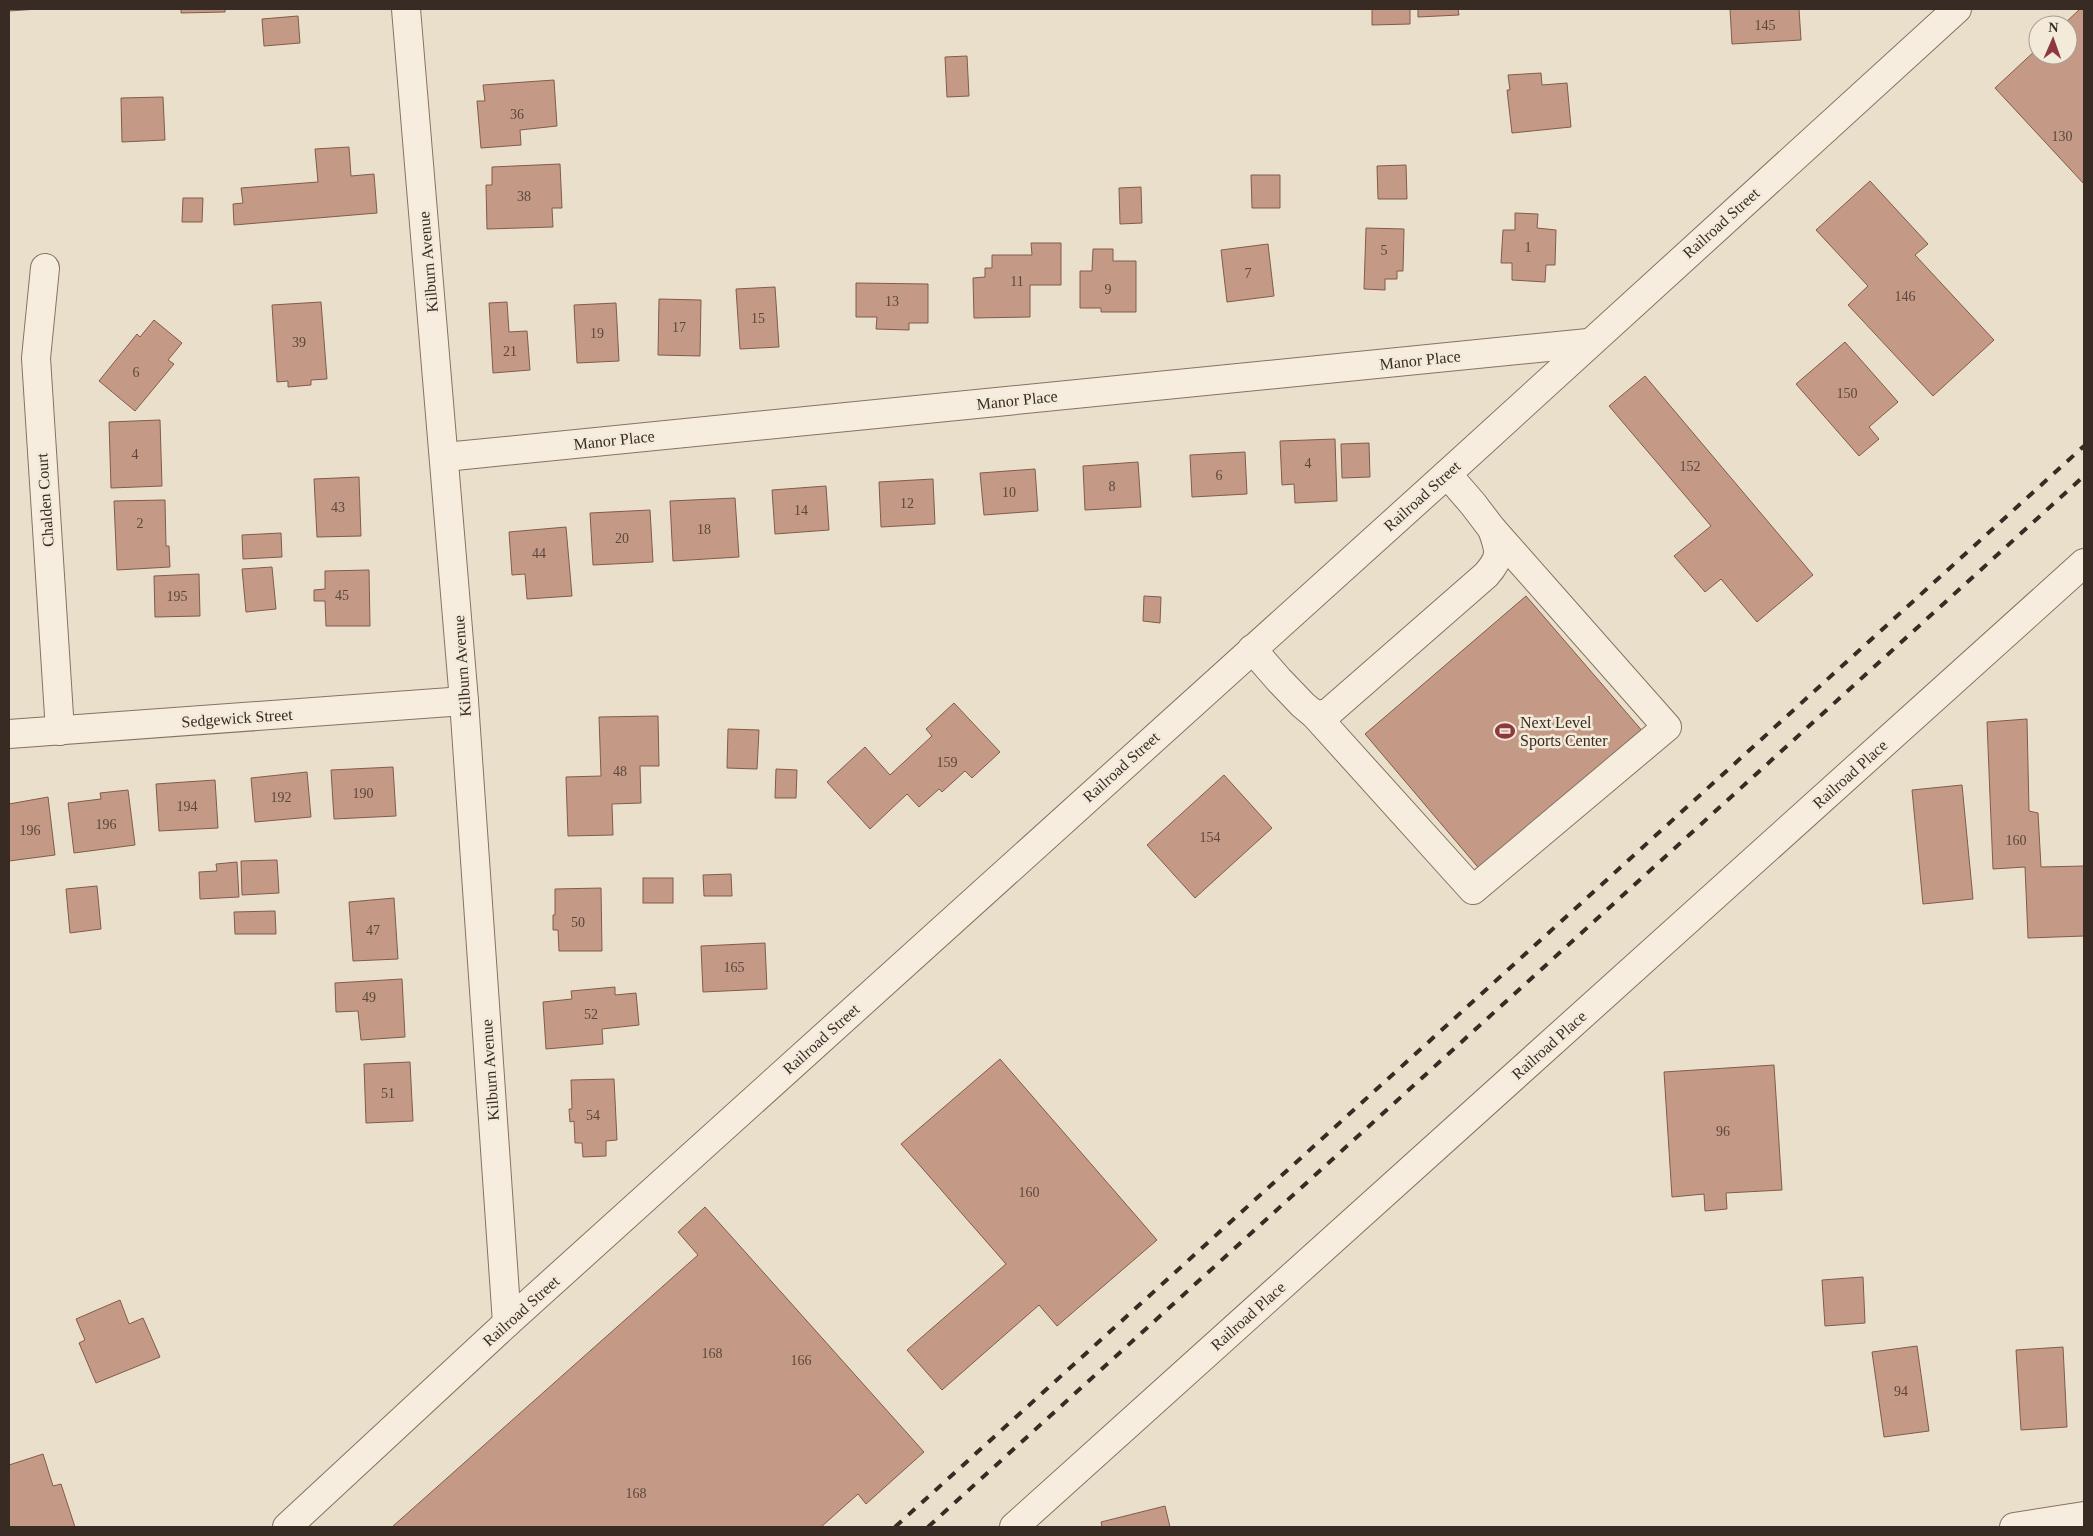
<svg xmlns="http://www.w3.org/2000/svg" width="2093" height="1536" font-family="Georgia,serif">
	<style>
		.building { fill: #c49a86; stroke: #825b4a }
		.lines { fill: none; stroke-linecap: round; stroke-linejoin: round }
		.minor-casing { stroke: #867261; stroke-width: 30 }
		.minor { stroke: #f6edde; stroke-width: 28 }
		.rail { stroke: #382b23; stroke-width: 4; stroke-dasharray: 9 9; stroke-linecap: butt }
		.labels { text-anchor: middle; dominant-baseline: central; stroke-width: 5; stroke-linejoin: round; paint-order: stroke }
		.number-label { font-size: 14px; fill: #5b473c }
		.street-label { font-size: 16px; fill: #382b23; stroke: #f3eada }
		.poi-label { font-size: 16px; fill: #382b23; stroke: #f3eada; text-anchor: start }
	</style>
	<rect width="100%" height="100%" fill="#eadfcb"/>
	<g class="building">
		<polygon points="9,9 38,9 9,11"/>
		<polygon points="181,9 225,9 225,12 181,13"/>
		<polygon points="1372,9 1410,9 1410,24 1372,25"/>
		<polygon points="1418,9 1458,9 1459,15 1418,17"/>
		<polygon points="1730,9 1799,9 1801,40 1732,44"/>
		<polygon points="2080,9 2084,9 2084,184 1995,88 2038,48 2038,55 2068,55 2068,25 2063,25"/>
		<polygon points="298,16 300,43 264,46 262,19"/>
		<polygon points="967,56 969,96 947,97 945,57"/>
		<polygon points="1541,73 1542,85 1567,83 1571,127 1512,133 1507,90 1510,90 1508,75"/>
		<polygon points="554,80 557,126 520,130 521,145 481,148 477,101 485,101 483,85"/>
		<polygon points="163,97 165,140 122,142 121,98"/>
		<polygon points="349,147 351,176 374,174 377,213 234,225 233,204 243,203 241,188 318,182 315,149"/>
		<polygon points="560,164 562,208 552,208 553,227 487,229 486,185 492,185 492,167"/>
		<polygon points="1406,165 1407,199 1378,199 1377,166"/>
		<polygon points="1251,175 1280,175 1280,208 1252,208"/>
		<polygon points="1870,181 1928,244 1915,255 1994,340 1933,396 1848,305 1868,286 1816,230"/>
		<polygon points="1141,187 1142,223 1120,224 1119,188"/>
		<polygon points="183,198 203,198 202,222 182,222"/>
		<polygon points="1515,213 1538,214 1537,228 1556,230 1555,265 1546,265 1545,282 1512,280 1512,263 1501,263 1503,230 1515,230"/>
		<polygon points="1366,228 1404,229 1403,271 1397,271 1397,279 1385,279 1385,290 1364,289"/>
		<polygon points="1031,243 1061,243 1061,285 1030,285 1030,317 974,318 973,278 985,277 985,268 992,268 992,255 1032,255"/>
		<polygon points="1268,244 1274,296 1227,302 1221,250"/>
		<polygon points="1093,249 1113,249 1113,261 1136,261 1136,312 1101,312 1101,308 1080,308 1080,271 1092,271"/>
		<polygon points="856,283 928,284 928,323 909,323 909,330 876,329 877,317 856,317"/>
		<polygon points="775,287 779,347 740,349 736,289"/>
		<polygon points="659,299 701,300 700,356 658,355"/>
		<polygon points="321,302 327,379 311,380 311,385 288,387 288,381 277,382 272,305"/>
		<polygon points="507,302 509,332 527,331 530,370 493,373 489,303"/>
		<polygon points="616,303 619,361 577,363 574,305"/>
		<polygon points="154,320 182,343 168,360 174,364 135,411 99,381 137,334 140,337"/>
		<polygon points="1845,342 1898,402 1869,427 1879,439 1859,456 1796,384"/>
		<polygon points="1645,376 1813,575 1757,622 1721,579 1705,592 1674,556 1711,526 1609,406"/>
		<polygon points="160,420 162,486 111,488 109,422"/>
		<polygon points="1335,439 1337,501 1295,503 1294,484 1282,485 1280,441"/>
		<polygon points="1369,443 1370,477 1342,478 1341,444"/>
		<polygon points="1245,452 1247,494 1192,497 1190,455"/>
		<polygon points="1138,462 1141,507 1085,510 1083,466"/>
		<polygon points="1035,469 1038,511 984,515 980,473"/>
		<polygon points="359,477 361,536 317,537 314,479"/>
		<polygon points="933,479 935,524 881,527 879,482"/>
		<polygon points="826,486 829,530 775,534 772,490"/>
		<polygon points="735,498 739,557 673,561 670,501"/>
		<polygon points="165,500 166,546 169,546 170,567 117,570 114,501"/>
		<polygon points="650,510 653,562 593,565 590,513"/>
		<polygon points="566,527 572,596 527,599 525,574 512,575 509,532"/>
		<polygon points="281,533 282,557 243,559 242,535"/>
		<polygon points="272,567 276,609 246,612 242,569"/>
		<polygon points="369,570 370,626 326,626 325,601 314,601 314,590 325,589 325,571"/>
		<polygon points="199,574 200,616 155,617 154,576"/>
		<polygon points="1144,596 1161,597 1160,623 1143,621"/>
		<polygon points="1526,596 1644,733 1482,872 1365,734"/>
		<polygon points="954,703 1000,752 972,778 965,771 942,792 939,789 919,807 907,794 870,829 827,782 865,747 890,775 932,736 926,729"/>
		<polygon points="658,716 659,766 640,766 641,803 612,804 613,835 568,836 566,777 601,776 599,717"/>
		<polygon points="2027,719 2029,811 2038,813 2041,867 2084,866 2084,936 2028,938 2025,867 1993,869 1987,722"/>
		<polygon points="728,729 759,730 757,769 727,768"/>
		<polygon points="393,767 396,816 334,819 331,770"/>
		<polygon points="776,769 797,770 796,798 775,798"/>
		<polygon points="307,772 311,817 255,822 251,778"/>
		<polygon points="1224,775 1272,828 1195,898 1147,845"/>
		<polygon points="215,780 218,828 159,831 156,784"/>
		<polygon points="1962,785 1973,899 1923,904 1912,790"/>
		<polygon points="128,790 135,845 74,853 68,803 101,799 100,793"/>
		<polygon points="48,797 55,855 9,861 9,804"/>
		<polygon points="277,860 279,893 242,895 241,861"/>
		<polygon points="237,862 239,897 200,899 199,872 217,871 216,864"/>
		<polygon points="731,874 732,896 704,896 703,875"/>
		<rect x="643" y="878" width="30" height="25"/>
		<polygon points="97,886 101,929 70,933 66,889"/>
		<polygon points="601,888 602,951 559,951 558,930 553,930 553,915 555,915 555,889"/>
		<polygon points="394,898 398,959 353,961 349,902"/>
		<polygon points="275,911 276,934 235,934 234,912"/>
		<polygon points="765,943 767,989 703,992 701,946"/>
		<polygon points="402,979 405,1037 361,1040 358,1011 336,1012 335,983"/>
		<polygon points="615,987 615,995 636,993 639,1025 602,1029 603,1044 546,1049 543,1002 572,999 571,991"/>
		<polygon points="1000,1059 1157,1240 1057,1326 1039,1305 942,1390 907,1350 1006,1264 901,1144"/>
		<polygon points="410,1062 413,1121 366,1123 364,1064"/>
		<polygon points="1774,1065 1782,1190 1726,1193 1727,1209 1705,1211 1704,1194 1672,1197 1664,1072"/>
		<polygon points="614,1079 617,1140 606,1141 606,1156 583,1157 582,1143 575,1143 574,1121 570,1122 569,1109 572,1109 571,1080"/>
		<polygon points="705,1207 924,1452 866,1504 858,1494 821,1527 392,1527 698,1255 678,1232"/>
		<polygon points="1863,1277 1865,1323 1825,1326 1822,1280"/>
		<polygon points="120,1300 129,1324 143,1318 160,1357 96,1383 79,1343 85,1340 76,1319"/>
		<polygon points="1917,1346 1929,1431 1884,1437 1872,1352"/>
		<polygon points="2063,1347 2067,1427 2021,1430 2016,1350"/>
		<polygon points="43,1454 53,1486 61,1484 75,1527 9,1527 9,1465"/>
		<polygon points="1165,1506 1170,1527 1102,1527 1101,1522"/>
	</g>
	<g class="lines">
		<defs>
			<g id="minor">
				<polyline points="406,9 464,701 507,1323"/>
				<polyline points="45,268 36,358 60,731"/>
				<polyline points="445,457 1588,343"/>
				<path d="M1252,649L1279,680L1303,705L1315,715L1328,713L1486,575C1502,557 1500,551 1492,529"/>
				<polyline points="1315,715 1473,890 1667,727 1492,529 1473,504 1447,474"/>
				<polyline points="9,734 464,701"/>
				<polyline points="287,1527 507,1323 1447,474 1957,9"/>
				<polyline points="1014,1527 2084,563"/>
				<polyline points="2014,1527 2084,1516"/>
			</g>
		</defs>
		<use href="#minor" class="minor-casing"/>
		<use href="#minor" class="minor"/>
		<g class="rail">
			<polyline points="895,1527 2084,446"/>
			<polyline points="928,1527 2084,476"/>
		</g>
	</g>
	<defs>
		<symbol id="stadium-bare" viewBox="-9 -9 18 18"><path d="M0-5a6.5 5 0 1 0 0 10a6.5 5 0 1 0 0-10ZM-3.5-1.8h7v3.6h-7Z" fill="#8e383f" stroke="#f3eada" stroke-width="2.5" paint-order="stroke"/></symbol>
	</defs>
	<g fill-rule="evenodd">
		<use href="#stadium-bare" x="1491" y="717" width="28" height="28"/>
	</g>
	<g class="labels">
		<g class="number-label">
			<text x="1765" y="25">145</text>
			<text x="517" y="114">36</text>
			<text x="2062" y="136">130</text>
			<text x="524" y="196">38</text>
			<text x="1528" y="247">1</text>
			<text x="1384" y="250">5</text>
			<text x="1248" y="273">7</text>
			<text x="1017" y="281">11</text>
			<text x="1108" y="289">9</text>
			<text x="1905" y="296">146</text>
			<text x="892" y="301">13</text>
			<text x="758" y="318">15</text>
			<text x="679" y="327">17</text>
			<text x="597" y="333">19</text>
			<text x="299" y="342">39</text>
			<text x="510" y="351">21</text>
			<text x="136" y="372">6</text>
			<text x="1847" y="393">150</text>
			<text x="135" y="454">4</text>
			<text x="1308" y="463">4</text>
			<text x="1690" y="466">152</text>
			<text x="1219" y="475">6</text>
			<text x="1112" y="486">8</text>
			<text x="1009" y="492">10</text>
			<text x="907" y="503">12</text>
			<text x="338" y="507">43</text>
			<text x="801" y="510">14</text>
			<text x="140" y="523">2</text>
			<text x="704" y="529">18</text>
			<text x="622" y="538">20</text>
			<text x="539" y="553">44</text>
			<text x="342" y="595">45</text>
			<text x="177" y="596">195</text>
			<text x="947" y="762">159</text>
			<text x="620" y="771">48</text>
			<text x="363" y="793">190</text>
			<text x="281" y="797">192</text>
			<text x="187" y="806">194</text>
			<text x="106" y="824">196</text>
			<text x="30" y="830">196</text>
			<text x="1210" y="837">154</text>
			<text x="2016" y="840">160</text>
			<text x="578" y="922">50</text>
			<text x="373" y="930">47</text>
			<text x="734" y="967">165</text>
			<text x="369" y="997">49</text>
			<text x="591" y="1014">52</text>
			<text x="388" y="1093">51</text>
			<text x="593" y="1115">54</text>
			<text x="1723" y="1131">96</text>
			<text x="1029" y="1192">160</text>
			<text x="712" y="1353">168</text>
			<text x="801" y="1360">166</text>
			<text x="1901" y="1391">94</text>
			<text x="636" y="1493">168</text>
		</g>
		<g class="street-label">
			<text transform="translate(1721 223) rotate(-42)">Railroad Street</text>
			<text transform="translate(428 262) rotate(-95)">Kilburn Avenue</text>
			<text transform="translate(1420 360) rotate(-6)">Manor Place</text>
			<text transform="translate(1017 400) rotate(-6)">Manor Place</text>
			<text transform="translate(614 440) rotate(-6)">Manor Place</text>
			<text transform="translate(1422 496) rotate(-42)">Railroad Street</text>
			<text transform="translate(45 500) rotate(-94)">Chalden Court</text>
			<text transform="translate(462 666) rotate(-94)">Kilburn Avenue</text>
			<text transform="translate(237 718) rotate(-4)">Sedgewick Street</text>
			<text transform="translate(1121 767) rotate(-42)">Railroad Street</text>
			<text transform="translate(1850 774) rotate(-42)">Railroad Place</text>
			<text transform="translate(821 1039) rotate(-42)">Railroad Street</text>
			<text transform="translate(1549 1045) rotate(-42)">Railroad Place</text>
			<text transform="translate(490 1070) rotate(-94)">Kilburn Avenue</text>
			<text transform="translate(521 1311) rotate(-42)">Railroad Street</text>
			<text transform="translate(1248 1316) rotate(-42)">Railroad Place</text>
		</g>
		<g class="poi-label">
			<text x="1520" y="722">Next Level<tspan x="1520" dy="18">Sports Center</tspan></text>
		</g>
	</g>
	<rect width="2093" height="1536" fill="none" stroke="#382b23" stroke-width="20"/>
	<g transform="translate(2053 40) rotate(2)"><circle r="24" fill="#f3eada" stroke="#a89e91"/>
	<path d="M0-4L9 19L0 12L-9 19Z" fill="#8e383f"/>
	<text y="-8" font-size="14" font-weight="bold" text-anchor="middle" fill="#382b23">N</text>
	</g>
</svg>
